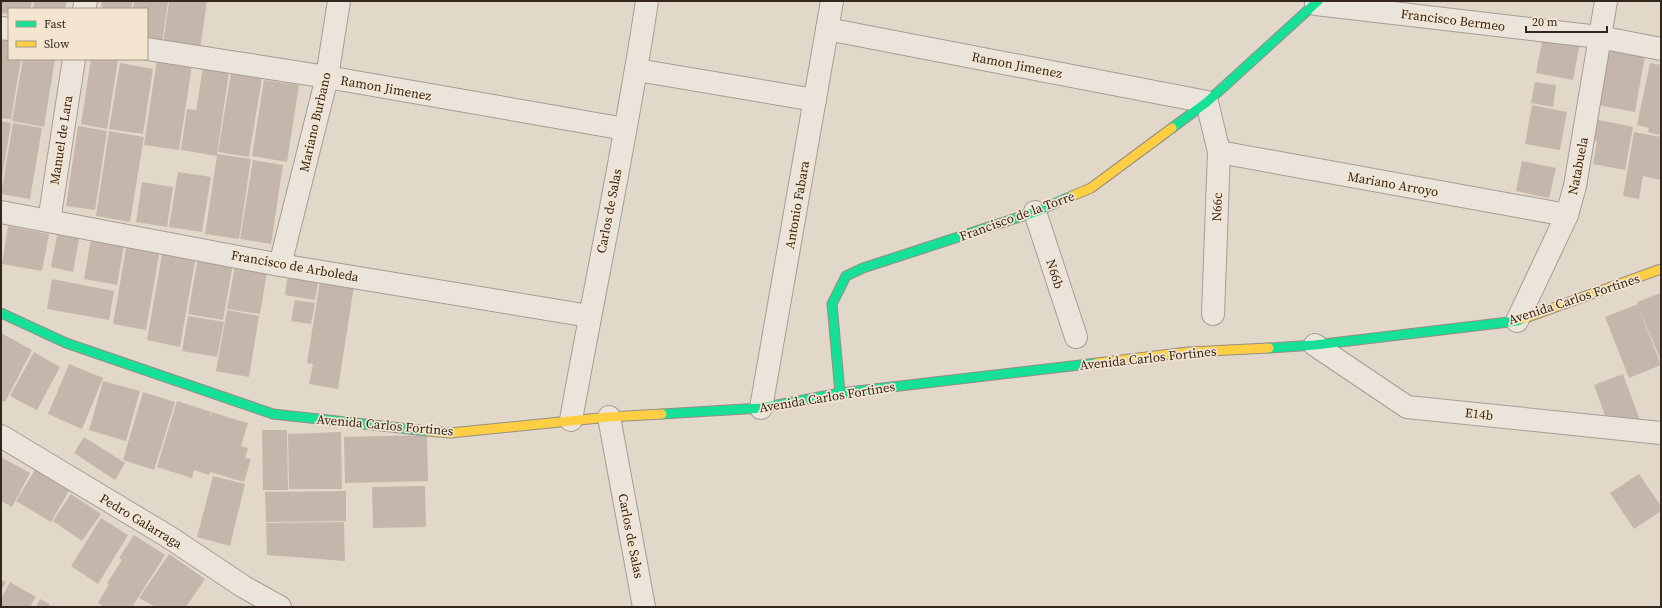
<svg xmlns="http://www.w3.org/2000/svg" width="1662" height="608" font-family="'Source Serif 4',serif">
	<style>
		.building { fill: #c5b6ab }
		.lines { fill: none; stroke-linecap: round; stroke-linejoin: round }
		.street-casing { stroke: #a69d94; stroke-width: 24 }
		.fast-casing { stroke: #968d83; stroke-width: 11 }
		.slow-casing { stroke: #968d83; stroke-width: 11 }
		.street { stroke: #eae4db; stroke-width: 22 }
		.fast { stroke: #16e098; stroke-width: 9 }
		.slow { stroke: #ffcf43; stroke-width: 9 }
		.labels { text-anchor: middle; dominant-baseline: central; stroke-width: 3.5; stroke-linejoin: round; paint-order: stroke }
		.street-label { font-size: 13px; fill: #33261d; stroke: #f3e5cf }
	</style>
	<rect width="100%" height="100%" fill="#e1d8ca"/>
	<g class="building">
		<polygon points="1,1 32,1 30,9 9,9 9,14 1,13"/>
		<polygon points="34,1 67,1 65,9 33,9"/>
		<polygon points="102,1 133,1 131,9 101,9"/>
		<polygon points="134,1 168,1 162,44 147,41 147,9 133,9"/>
		<polygon points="169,1 207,1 200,49 163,44"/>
		<polygon points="1543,36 1580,43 1573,80 1536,73"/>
		<polygon points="1,37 9,39 9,59 21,59 11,119 1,118"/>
		<polygon points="1609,43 1646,50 1635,112 1598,105"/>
		<polygon points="23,59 55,59 44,127 12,121"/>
		<polygon points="91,59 118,60 107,129 81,124"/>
		<polygon points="157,59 192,65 179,150 144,145"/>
		<polygon points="120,63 153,69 143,134 109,129"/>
		<polygon points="1650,63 1661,65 1661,129 1659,135 1648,132 1649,128 1637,125"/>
		<polygon points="203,68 229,72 217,154 251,159 239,239 205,234 217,156 181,150 187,109 196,110"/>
		<polygon points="231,73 262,78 249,157 218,152"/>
		<polygon points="264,80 299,85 287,162 252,156"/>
		<polygon points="1535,82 1556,85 1553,107 1531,103"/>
		<polygon points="1532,105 1567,112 1560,150 1525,144"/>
		<polygon points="1594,119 1633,127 1625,170 1593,164 1597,141 1590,140"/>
		<polygon points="1,121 11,123 2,178 1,178"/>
		<polygon points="13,123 42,128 30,199 1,194"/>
		<polygon points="78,126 107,131 95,210 66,206"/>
		<polygon points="109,131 144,137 130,222 96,216"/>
		<polygon points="1634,132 1661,137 1661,180 1643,176 1639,199 1623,196"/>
		<polygon points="253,160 283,165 271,244 240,239"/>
		<polygon points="1522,161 1556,168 1549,198 1516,191"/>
		<polygon points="178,172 211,177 202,232 169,227"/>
		<polygon points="142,182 173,187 167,227 136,222"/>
		<polygon points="8,226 49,234 42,271 2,264"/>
		<polygon points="58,230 80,234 73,272 51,267"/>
		<polygon points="91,239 124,245 117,285 84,279"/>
		<polygon points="127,243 160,249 146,330 113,324"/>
		<polygon points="163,249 196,255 180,347 147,340"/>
		<polygon points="198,258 233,264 223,320 188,314"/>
		<polygon points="235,266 267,272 260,314 227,309"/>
		<polygon points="288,273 319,278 315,300 285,295"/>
		<polygon points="52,279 114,291 109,320 47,309"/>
		<polygon points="320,281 354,286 338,389 309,384 313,364 307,363"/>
		<polygon points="1661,293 1661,361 1638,306 1661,365 1629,378 1605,317 1638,304 1637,302"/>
		<polygon points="295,300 315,303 311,324 291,321"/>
		<polygon points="227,310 259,316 249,377 216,371"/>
		<polygon points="188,316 224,322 217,357 182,351"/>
		<polygon points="1,333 32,350 5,402 1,400"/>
		<polygon points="34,352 60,367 37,410 10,396"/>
		<polygon points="69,364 103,378 82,429 48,414"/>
		<polygon points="1623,374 1641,423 1608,424 1594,385"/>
		<polygon points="103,381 140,391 126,441 89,430"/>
		<polygon points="143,392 175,402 154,470 123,460"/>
		<polygon points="177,401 211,412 209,421 212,412 227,417 224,425 227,417 248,423 241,446 248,448 245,458 251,459 244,482 210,472 209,475 194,470 192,478 157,467"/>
		<polygon points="262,430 287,430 288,490 263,490"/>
		<polygon points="341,432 342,489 289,489 288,434"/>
		<polygon points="427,435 428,481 345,483 344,437"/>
		<polygon points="84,437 125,463 115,480 74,453"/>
		<polygon points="1,457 30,473 12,507 1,501"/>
		<polygon points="35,470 69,491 51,522 16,501"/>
		<polygon points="1639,474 1661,506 1661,511 1634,529 1610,493"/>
		<polygon points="213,476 245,484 230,546 197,537"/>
		<polygon points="425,486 426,527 373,528 372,487"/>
		<polygon points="346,491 346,521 266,522 265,492"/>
		<polygon points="71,494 101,514 82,541 53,521"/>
		<polygon points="101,518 128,535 98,584 71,566"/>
		<polygon points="344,522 345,561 267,555 266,523"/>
		<polygon points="134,535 165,555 132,607 104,607 98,603 109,584 107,583 122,560 119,558"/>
		<polygon points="169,554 205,579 186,607 156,607 139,598"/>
		<polygon points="1,580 6,582 1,591"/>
		<polygon points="10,582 36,597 30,607 1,607 1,599"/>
		<polygon points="40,599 50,604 48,607 36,607"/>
	</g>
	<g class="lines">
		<defs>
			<g id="street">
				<polyline points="1316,4 1599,37 1661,49"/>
				<polyline points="84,9 86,1"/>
				<polyline points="1,28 9,29"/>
				<polyline points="827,29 1207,102 1219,152 1213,314"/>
				<polyline points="147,49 327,77 625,129"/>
				<polyline points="637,70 815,100"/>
				<polyline points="1219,152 1567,215"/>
				<polyline points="1,212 280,265 589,316"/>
				<polyline points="1035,212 1076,337"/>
				<polyline points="49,221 74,59"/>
				<polyline points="280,265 327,77 339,1"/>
				<polyline points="1517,321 1567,215 1575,186 1606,1"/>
				<polyline points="1315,345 1407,407 1661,433"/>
				<polyline points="761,408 832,1"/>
				<polyline points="609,417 644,607"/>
				<path d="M571,420C596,280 626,141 647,1"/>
				<polyline points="1,436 169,537 244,587 280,607"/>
			</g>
			<g id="fast">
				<polyline points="1172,128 1207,102 1318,1"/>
				<polyline points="1,313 66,343 273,414 428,431"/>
				<polyline points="1269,348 1315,345 1517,321 1522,319"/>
				<polyline points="840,393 832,304 846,276 863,268 1035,212 1072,196"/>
				<polyline points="662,414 761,408 840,393 1097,363"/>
			</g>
			<g id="slow">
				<polyline points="1072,196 1091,188 1172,128"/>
				<polyline points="1522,319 1661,269"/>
				<polyline points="1097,363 1188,352 1269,348"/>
				<polyline points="428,431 450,433 609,417 662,414"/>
			</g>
		</defs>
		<use href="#street" class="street-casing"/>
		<use href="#fast" class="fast-casing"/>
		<use href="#slow" class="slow-casing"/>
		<use href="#street" class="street"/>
		<use href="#fast" class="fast"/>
		<use href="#slow" class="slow"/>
	</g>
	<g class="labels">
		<g class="street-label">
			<text transform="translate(1453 20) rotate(7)">Francisco Bermeo</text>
			<text transform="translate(1017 65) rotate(11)">Ramon Jimenez</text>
			<text transform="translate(386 88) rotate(10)">Ramon Jimenez</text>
			<text transform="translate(315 122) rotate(-77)">Mariano Burbano</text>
			<text transform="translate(61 140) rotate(-81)">Manuel de Lara</text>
			<text transform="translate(1578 166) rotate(-79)">Natabuela</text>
			<text transform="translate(1393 184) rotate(10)">Mariano Arroyo</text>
			<text transform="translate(797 205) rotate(-80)">Antonio Fabara</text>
			<text transform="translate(1217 207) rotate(-88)">N66c</text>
			<text transform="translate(609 211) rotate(-79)">Carlos de Salas</text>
			<text transform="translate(1017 216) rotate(-20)">Francisco de la Torre</text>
			<text transform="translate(295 266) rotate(10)">Francisco de Arboleda</text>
			<text transform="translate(1055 274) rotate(72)">N66b</text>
			<text transform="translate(1574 299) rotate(-18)">Avenida Carlos Fortines</text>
			<text transform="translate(1148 358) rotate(-6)">Avenida Carlos Fortines</text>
			<text transform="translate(827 397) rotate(-9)">Avenida Carlos Fortines</text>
			<text transform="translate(1479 414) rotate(6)">E14b</text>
			<text transform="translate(385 425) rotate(5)">Avenida Carlos Fortines</text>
			<text transform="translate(141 521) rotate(31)">Pedro Galarraga</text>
			<text transform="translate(631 536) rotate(79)">Carlos de Salas</text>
		</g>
	</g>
	<rect width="1662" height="608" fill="none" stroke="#33261d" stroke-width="4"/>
	<rect x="8" y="8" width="140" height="52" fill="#f3e5cf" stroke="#a69988"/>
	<rect x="16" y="21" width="20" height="6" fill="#16e098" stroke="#a69988"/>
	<text x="44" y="28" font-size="12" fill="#33261d">Fast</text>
	<rect x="16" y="41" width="20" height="6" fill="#ffcf43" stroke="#a69988"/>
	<text x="44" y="48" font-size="12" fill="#33261d">Slow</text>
	<path d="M1526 26v6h81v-6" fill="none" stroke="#33261d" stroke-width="2"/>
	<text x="1532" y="26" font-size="12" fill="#33261d" stroke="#f3e5cf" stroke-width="3" paint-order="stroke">20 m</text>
</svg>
